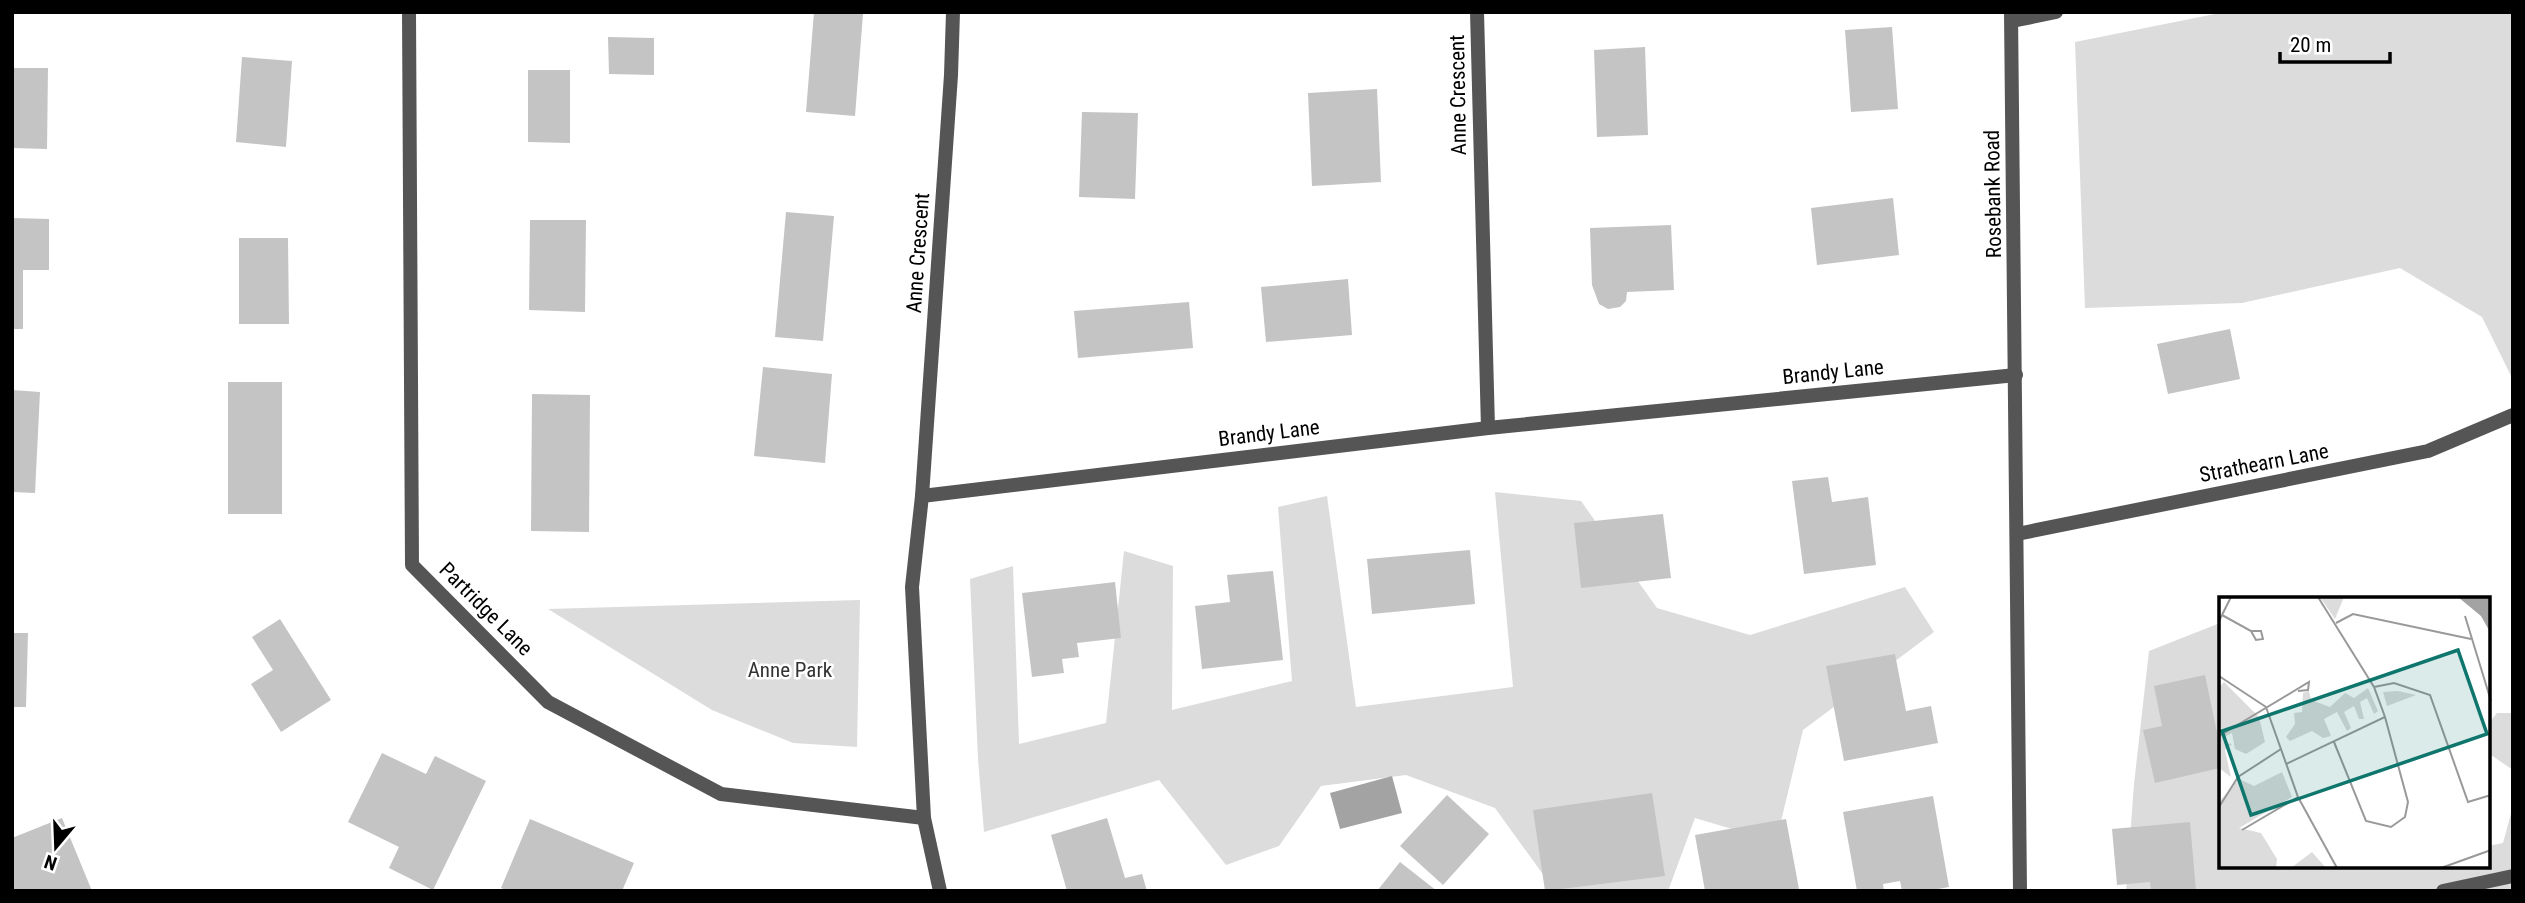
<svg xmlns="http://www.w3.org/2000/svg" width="2525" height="903" font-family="'Roboto Condensed',sans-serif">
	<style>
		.green { fill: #dcdcdc }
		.water { fill: #a3a3a3 }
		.building { fill: #c4c4c4 }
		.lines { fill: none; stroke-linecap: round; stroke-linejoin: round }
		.street { stroke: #555; stroke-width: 14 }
		.labels { text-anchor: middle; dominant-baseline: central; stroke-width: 5; stroke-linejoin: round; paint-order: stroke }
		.street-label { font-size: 21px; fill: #000; stroke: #fff }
		.park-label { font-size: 21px; fill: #333; stroke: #fff }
		.inset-road { fill: none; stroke: #999; stroke-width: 2 }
		.view { fill: #0f766e; fill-opacity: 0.15; stroke: #0f766e; stroke-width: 3.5 }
		.inset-edge { fill: none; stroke: #000; stroke-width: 3.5 }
	</style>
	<rect width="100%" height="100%" fill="#fff"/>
	<g class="green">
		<polygon points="2225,12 2513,12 2513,380 2482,317 2400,268 2242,303 2085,308 2075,42"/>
		<polygon points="1495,492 1581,501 1657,608 1750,635 1905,587 1934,632 1803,730 1776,842 1695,818 1668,891 1555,891 1495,808 1406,775 1321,786 1279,846 1226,865 1159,780 984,832 978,759 970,579 1013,566 1019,744 1106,723 1124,551 1173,566 1172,710 1292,681 1278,507 1327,496 1356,707 1513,687"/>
		<polygon points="860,600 857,747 793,743 712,710 548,609"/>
		<polygon points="2220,623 2220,866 2488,866 2488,846 2503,843 2513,806 2513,891 2126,891 2134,784 2149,651"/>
		<polygon points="2497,713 2513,713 2513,770 2488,753 2488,724"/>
	</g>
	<polygon class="water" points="1392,776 1402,813 1340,829 1330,793"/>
	<g class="building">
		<polygon points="814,12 863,14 855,116 806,112"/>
		<polygon points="1892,27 1898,109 1851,112 1845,30"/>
		<polygon points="608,37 654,38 654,75 609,74"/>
		<polygon points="1645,47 1648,135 1597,137 1594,50"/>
		<polygon points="242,57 292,61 286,147 236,142"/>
		<polygon points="12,68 48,68 47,149 12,148"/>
		<polygon points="528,70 570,70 570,143 528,142"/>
		<polygon points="1377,89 1381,182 1312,186 1308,93"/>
		<polygon points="1082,112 1138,113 1135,199 1079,197"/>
		<polygon points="1893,198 1899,255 1817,265 1811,208"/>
		<polygon points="786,212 834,216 823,341 775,337"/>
		<polygon points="12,218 49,219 49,270 23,270 23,329 12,329"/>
		<polygon points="530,220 586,220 585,312 529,310"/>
		<polygon points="1671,225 1674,290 1627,292 1626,301 1620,307 1608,309 1599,304 1592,285 1590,228"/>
		<polygon points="239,238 288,238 289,324 239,324"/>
		<polygon points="1348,279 1352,335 1266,342 1261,287"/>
		<polygon points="1189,302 1193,348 1078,358 1074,311"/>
		<polygon points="2230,329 2240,379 2168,394 2157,344"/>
		<polygon points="763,367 832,374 825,463 754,456"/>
		<rect x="228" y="382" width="54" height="132"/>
		<polygon points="12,390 40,392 35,493 12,492"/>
		<polygon points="532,394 590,395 589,532 531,531"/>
		<polygon points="1828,477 1832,502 1868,497 1876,565 1804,574 1792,481"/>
		<polygon points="1663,514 1671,578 1581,588 1574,523"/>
		<polygon points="1470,550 1475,604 1372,614 1367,559"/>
		<polygon points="1273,571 1283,660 1202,669 1195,606 1230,602 1227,575"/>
		<polygon points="1115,582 1121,638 1077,643 1079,657 1062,659 1064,673 1032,677 1022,593"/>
		<polygon points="280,619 331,700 281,732 251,684 273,670 252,637"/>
		<polygon points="12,633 28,633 26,707 12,707"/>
		<polygon points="1895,654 1906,711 1931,706 1938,743 1844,761 1826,666"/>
		<polygon points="2205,675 2220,747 2220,768 2155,783 2143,730 2162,726 2154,686"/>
		<polygon points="382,753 426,774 435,756 486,781 433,890 389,868 399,847 348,822"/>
		<polygon points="1652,793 1665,876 1545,891 1533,810"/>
		<polygon points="1447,795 1489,834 1443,885 1400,846"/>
		<polygon points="1933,796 1949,887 1927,891 1902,891 1900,881 1883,884 1884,891 1857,891 1843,812"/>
		<polygon points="62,818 92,891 12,891 12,838"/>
		<polygon points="1107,818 1125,878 1142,874 1147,891 1067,891 1051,835"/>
		<polygon points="530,819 634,863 622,891 508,891 501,888"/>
		<polygon points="1786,819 1799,889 1705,891 1695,835"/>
		<polygon points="2190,822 2196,891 2151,891 2150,882 2117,885 2112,829"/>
		<polygon points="1400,862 1437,891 1377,891"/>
	</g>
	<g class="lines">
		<g class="street">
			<polyline points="409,12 412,565 548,702 721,794 924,818"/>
			<polyline points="1477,12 1488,428"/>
			<polyline points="2011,12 2020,891"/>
			<polyline points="2012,21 2056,12"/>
			<polyline points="922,496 951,75 953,12"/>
			<polyline points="2017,534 2428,451 2513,415"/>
			<polyline points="940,891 924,818 912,587 922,496 1488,428 2016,375"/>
			<polyline points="2443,891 2513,876"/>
		</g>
	</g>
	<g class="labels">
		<g class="street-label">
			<text transform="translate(1458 95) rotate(-91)">Anne Crescent</text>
			<text transform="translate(1993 194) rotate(-91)">Rosebank Road</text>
			<text transform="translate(918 253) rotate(-86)">Anne Crescent</text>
			<text transform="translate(1833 372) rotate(-6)">Brandy Lane</text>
			<text transform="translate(1269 433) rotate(-7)">Brandy Lane</text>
			<text transform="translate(2264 463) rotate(-11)">Strathearn Lane</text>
			<text transform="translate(486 609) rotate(45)">Partridge Lane</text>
		</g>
		<g class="park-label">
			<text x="790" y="670">Anne Park</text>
		</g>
	</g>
	<g transform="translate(2219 597)">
		<rect width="271" height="271" fill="#fff"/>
		<path d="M101,0H125L116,22ZM5,85L40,120L46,145L27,157L16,152L13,136L7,139V146L13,147L6,153L12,180L0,171V90ZM149,91L159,114L155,117L148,101L141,105L145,122H140L135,109L125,115L132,131L128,134L118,115L105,122L112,139L104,141L93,134L71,144L67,140L76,127L75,116L83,115L84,96L90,94L92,103L111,110L126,96L135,101ZM179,94L197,98L168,109L164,95ZM63,175L73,200L20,231L42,236L58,262L57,271H0V205L20,182L35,189ZM93,255L107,271H72Z" fill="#dcdcdc"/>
		<path d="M239,0H271V35L262,19Z" fill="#a3a3a3"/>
		<path class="inset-road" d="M3,18L32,34L37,43L44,42L42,34H32M246,19L272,104M0,24L12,0M117,26L134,17L252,42M0,79L47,110M155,90L175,86L211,98L249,205L272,198M47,110L79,200L118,271M0,139L90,85L89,93L79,94M115,145L147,224L172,230L186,220L189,205L166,120M67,167L166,120L155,90L99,0M0,210L19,180L62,152M23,233L79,200M222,271L272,253"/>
		<path class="view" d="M239,53L268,137L32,218L3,134Z"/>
		<rect width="271" height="271" class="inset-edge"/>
	</g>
	<rect width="2525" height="903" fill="none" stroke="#000000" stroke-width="28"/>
	<g transform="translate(56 847) rotate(199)" stroke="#ffffff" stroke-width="5" paint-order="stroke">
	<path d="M0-5L12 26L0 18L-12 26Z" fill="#000000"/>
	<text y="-10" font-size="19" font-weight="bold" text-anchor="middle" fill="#000000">N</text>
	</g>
	<path d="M2280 52v10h110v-10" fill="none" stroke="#000000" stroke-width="3.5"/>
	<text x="2290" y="52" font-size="21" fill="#000000" stroke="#ffffff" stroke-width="5" paint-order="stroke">20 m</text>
</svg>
